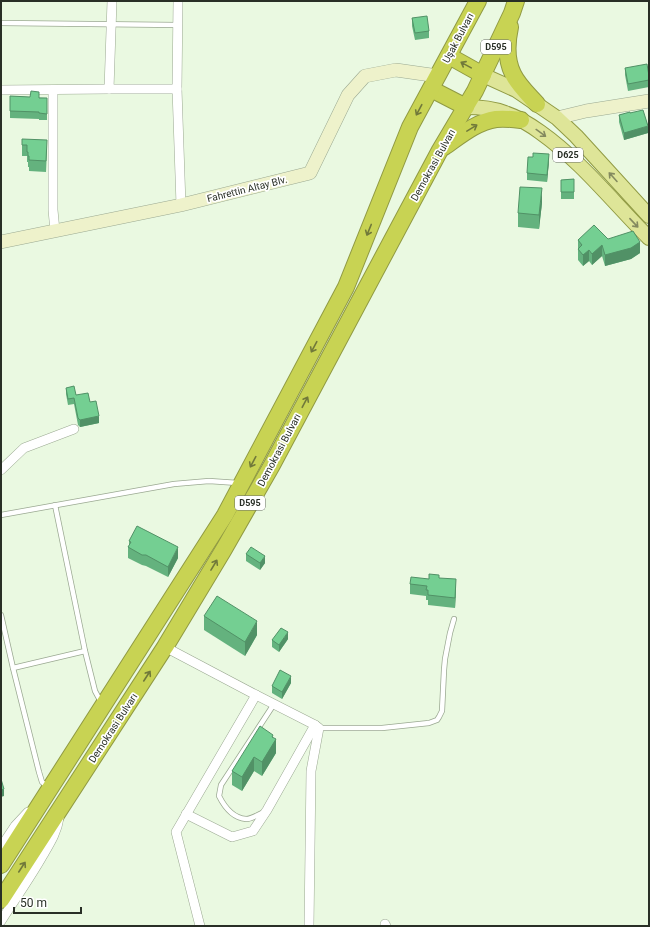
<svg xmlns="http://www.w3.org/2000/svg" width="650" height="927" font-family="Roboto,sans-serif">
	<style>
		.lines { fill: none; stroke-linecap: round; stroke-linejoin: round }
		.lane-casing { stroke: #9ba992; stroke-width: 6 }
		.street-casing { stroke: #9ba992; stroke-width: 10 }
		.secondary-casing { stroke: #9ba992; stroke-width: 14 }
		.primary-casing { stroke: #909a43; stroke-width: 16 }
		.highway-casing { stroke: #909a43; stroke-width: 18 }
		.lane { stroke: #fff; stroke-width: 4.5 }
		.street { stroke: #fff; stroke-width: 9 }
		.secondary { stroke: #eef2cb; stroke-width: 13 }
		.primary { stroke: #dee598; stroke-width: 14 }
		.highway { stroke: #c8d353; stroke-width: 16 }
		.wall { fill: #64b27e }
		.shaded-wall { fill: #519166 }
		.building { fill: #74cf92; stroke: #519166 }
		.oneway { stroke: #71793a }
		.oneway2 { stroke: #848a5f }
		.labels { text-anchor: middle; dominant-baseline: central; stroke-width: 3.5; stroke-linejoin: round; paint-order: stroke }
		.shield { fill: #fff; stroke: #696d67; stroke-width: 1 }
		.shield-label { font-size: 9px; font-weight: bold; fill: #292f26 }
		.street-label { font-size: 10px; fill: #292f26; stroke: #fff }
	</style>
	<rect width="100%" height="100%" fill="#eaf9e1"/>
	<g class="lines">
		<defs>
			<g id="lane">
				<polyline points="1,23 178,25"/>
				<polyline points="55,505 85,651 95,691 101,702"/>
				<polyline points="1,515 174,484 209,481 238,483"/>
				<polyline points="1,615 13,668 39,772 42,782 48,787"/>
				<polyline points="13,668 85,651"/>
				<polyline points="319,728 382,728 429,723 437,720 439,717 442,711 444,670 445,659 450,633 454,619"/>
				<path d="M264,812C259,814 252,819 246,819C233,818 224,806 219,796L221,785L274,704"/>
			</g>
			<g id="street">
				<polyline points="178,1 177,89 181,205"/>
				<polyline points="109,89 112,1"/>
				<polyline points="1,90 109,89 177,89"/>
				<polyline points="53,90 53,210 55,231"/>
				<polyline points="1,470 24,448 74,429"/>
				<polyline points="165,647 256,695 315,725 319,728 311,771 309,926"/>
				<polyline points="186,814 232,837 253,831 267,810 315,725"/>
				<polyline points="1,847 15,826 28,812"/>
				<path d="M1,921C15,899 30,878 43,855C50,843 57,832 59,818"/>
				<polyline points="385,924 386,926"/>
				<polyline points="200,926 176,832 256,695"/>
			</g>
			<g id="secondary">
				<polyline points="557,118 586,111 649,101"/>
				<polyline points="1,242 181,205 310,173 348,95 365,76 396,70 438,76"/>
			</g>
			<g id="primary">
				<polyline points="483,75 516,90 557,118 576,136 649,216"/>
				<path d="M466,107C480,107 492,108 505,113C517,117 529,124 540,132C581,161 613,202 649,238"/>
			</g>
			<g id="highway">
				<path d="M510,27C507,41 506,60 513,74C518,85 529,95 537,104"/>
				<polyline points="449,56 483,75"/>
				<polyline points="431,89 466,107"/>
				<path d="M444,147C460,136 476,122 496,119C504,118 513,119 521,120"/>
				<polyline points="1,865 225,515 346,287 410,127 478,1"/>
				<polyline points="1,900 165,647 224,549 272,465 440,150 475,91 512,13 516,1"/>
			</g>
		</defs>
		<use href="#lane" class="lane-casing"/>
		<use href="#street" class="street-casing"/>
		<use href="#secondary" class="secondary-casing"/>
		<use href="#primary" class="primary-casing"/>
		<use href="#highway" class="highway-casing"/>
		<use href="#lane" class="lane"/>
		<use href="#street" class="street"/>
		<use href="#secondary" class="secondary"/>
		<use href="#primary" class="primary"/>
		<use href="#highway" class="highway"/>
	</g>
	<g class="wall">
		<polygon points="412,18 429,31 429,38 415,40 412,26"/>
		<polygon points="625,68 649,76 649,87 628,91 625,75"/>
		<polygon points="10,96 47,98 47,120 39,120 39,119 10,118"/>
		<polygon points="630,113 648,133 624,140 619,122 619,115"/>
		<polygon points="22,139 47,150 46,172 29,171 29,167 28,167 28,162 27,162 27,156 22,156"/>
		<polygon points="549,161 547,182 527,180 527,173"/>
		<polygon points="574,179 574,199 561,199 561,180"/>
		<polygon points="542,203 539,229 518,227 518,213"/>
		<polygon points="608,239 640,253 631,259 605,266 602,256 592,265 589,261 583,266 578,260 578,240"/>
		<polygon points="66,388 76,395 90,402 99,423 80,427 78,425 74,404 68,405 66,394"/>
		<polygon points="129,541 178,558 168,577 146,566 142,565 128,558 128,547 129,546"/>
		<polygon points="246,554 265,563 260,570 246,561"/>
		<polygon points="439,578 456,589 455,608 428,605 428,600 426,600 426,596 410,594 410,584 429,579"/>
		<polygon points="204,616 257,635 245,656 204,630"/>
		<polygon points="288,639 279,652 272,647 272,640"/>
		<polygon points="291,683 282,699 272,693 272,686"/>
		<polygon points="273,738 276,753 262,776 254,771 242,791 232,785 232,771"/>
	</g>
	<g class="shaded-wall">
		<polygon points="648,126 648,133 624,140 624,133"/>
		<polygon points="549,154 549,161 547,182 547,175"/>
		<polygon points="542,188 542,203 539,229 539,215"/>
		<polygon points="640,242 640,253 631,259 605,266 605,255"/>
		<polygon points="602,245 602,256 592,265 592,254"/>
		<polygon points="589,250 589,261 583,266 583,255"/>
		<polygon points="99,416 99,423 80,427 80,420"/>
		<polygon points="178,547 178,558 168,577 168,567"/>
		<polygon points="265,556 265,563 260,570 260,563"/>
		<polygon points="456,579 456,589 455,608 455,598"/>
		<polygon points="257,621 257,635 245,656 245,642"/>
		<polygon points="288,632 288,639 279,652 279,645"/>
		<rect x="1" y="662" width="1" height="7"/>
		<polygon points="291,676 291,683 282,699 282,692"/>
		<polygon points="273,735 273,743 276,739 276,753 262,776 262,762"/>
		<polygon points="254,757 254,771 242,791 242,777"/>
		<polygon points="4,789 4,796 1,797 1,790"/>
	</g>
	<g class="building">
		<polygon points="427,16 429,31 415,33 412,18"/>
		<polygon points="647,64 649,76 649,80 628,84 625,68"/>
		<polygon points="31,91 39,92 39,98 47,98 47,114 39,113 39,112 10,111 10,96 30,97"/>
		<polygon points="643,110 648,126 624,133 619,115 630,112 630,113"/>
		<polygon points="22,139 47,140 46,161 29,160 29,156 28,156 28,152 27,152 27,145 22,145"/>
		<polygon points="533,153 549,154 547,175 527,173 528,157 533,157"/>
		<polygon points="574,179 574,192 561,192 561,180"/>
		<polygon points="520,187 542,188 539,215 518,213"/>
		<polygon points="594,225 608,239 633,231 640,242 631,248 605,255 602,245 592,254 589,250 583,255 578,249 582,245 578,240"/>
		<polygon points="74,386 76,395 88,393 90,402 96,401 99,416 80,420 78,418 74,398 68,399 66,388"/>
		<polygon points="137,526 178,547 168,567 146,555 142,555 128,547 131,542 129,541"/>
		<polygon points="251,547 265,556 260,563 246,554"/>
		<polygon points="429,574 439,575 439,578 456,579 455,598 428,595 428,590 426,590 427,586 410,584 411,577 429,579"/>
		<polygon points="217,596 257,621 245,642 204,616"/>
		<polygon points="281,628 288,632 279,645 272,640"/>
		<polygon points="280,670 291,676 282,692 272,686"/>
		<polygon points="260,726 273,735 272,737 276,739 262,762 254,757 242,777 232,771"/>
		<polygon points="1,779 4,789 1,790"/>
	</g>
	<defs><path id="oneway-shaft" d="M-6 0H5M1.5-3L5.5 0L1.5 3" fill="none" stroke-width="1.6" stroke-linecap="round" stroke-linejoin="round"/></defs>
	<g class="oneway">
		<use href="#oneway-shaft" transform="translate(466 65) rotate(-151)"/>
		<use href="#oneway-shaft" transform="translate(419 110) rotate(118)"/>
		<use href="#oneway-shaft" transform="translate(472 128) rotate(-31)"/>
		<use href="#oneway-shaft" transform="translate(369 230) rotate(112)"/>
		<use href="#oneway-shaft" transform="translate(314 347) rotate(118)"/>
		<use href="#oneway-shaft" transform="translate(305 402) rotate(-62)"/>
		<use href="#oneway-shaft" transform="translate(253 462) rotate(118)"/>
		<use href="#oneway-shaft" transform="translate(214 565) rotate(-59)"/>
		<use href="#oneway-shaft" transform="translate(147 676) rotate(-57)"/>
		<use href="#oneway-shaft" transform="translate(22 867) rotate(-57)"/>
	</g>
	<g class="oneway2">
		<use href="#oneway-shaft" transform="translate(541 133) rotate(36)"/>
		<use href="#oneway-shaft" transform="translate(613 177) rotate(-132)"/>
		<use href="#oneway-shaft" transform="translate(634 223) rotate(47)"/>
	</g>
	<g class="labels">
		<g class="shield">
			<rect x="481" y="40" width="30" height="14" rx="3"/>
			<rect x="553" y="148" width="30" height="14" rx="3"/>
			<rect x="235" y="496" width="30" height="14" rx="3"/>
		</g>
		<g class="shield-label">
			<text x="496" y="47">D595</text>
			<text x="568" y="155">D625</text>
			<text x="250" y="503">D595</text>
		</g>
		<g class="street-label">
			<text transform="translate(458 38) rotate(-62)">Uşak Bulvarı</text>
			<text transform="translate(433 165) rotate(-61)">Demokrasi Bulvarı</text>
			<text transform="translate(247 189) rotate(-14)">Fahrettin Altay Blv.</text>
			<text transform="translate(279 450) rotate(-62)">Demokrasi Bulvarı</text>
			<text transform="translate(113 728) rotate(-57)">Demokrasi Bulvarı</text>
		</g>
	</g>
	<rect width="650" height="927" fill="none" stroke="#292f26" stroke-width="4"/>
	<path d="M14 907v6h67v-6" fill="none" stroke="#292f26" stroke-width="2"/>
	<text x="20" y="907" font-size="12" fill="#292f26" stroke="#ffffff" stroke-width="3" paint-order="stroke">50 m</text>
</svg>
